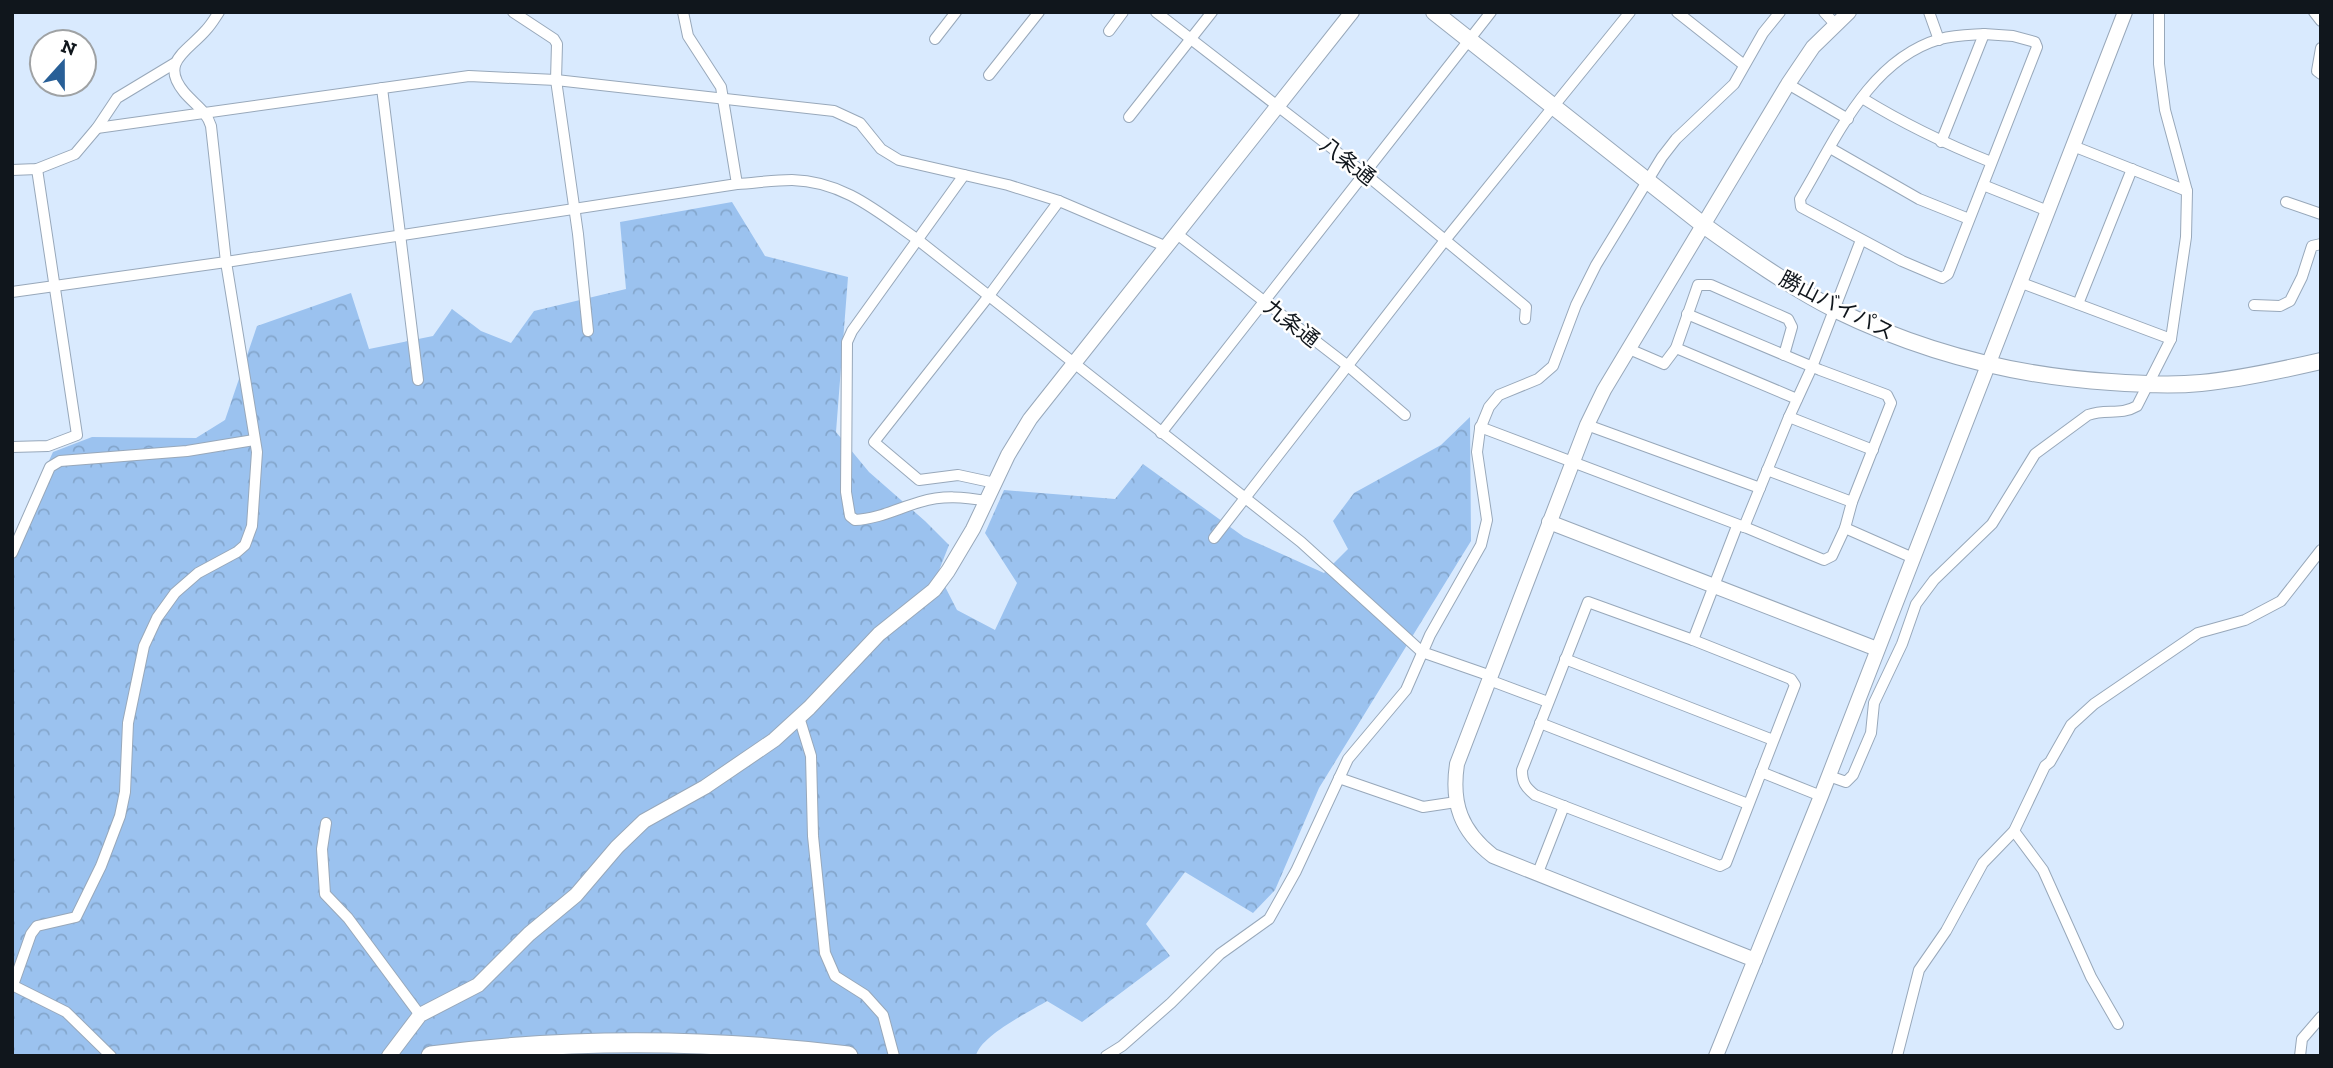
<svg xmlns="http://www.w3.org/2000/svg" width="2333" height="1068" font-family="'Zilla Slab','Noto Sans JP',serif">
	<style>
		.forest { fill: url(#forest-crowns) }
		.lines { fill: none; stroke-linecap: round; stroke-linejoin: round }
		.minor-casing { stroke: #98a8ba; stroke-width: 12 }
		.tertiary-casing { stroke: #98a8ba; stroke-width: 16 }
		.secondary-casing { stroke: #98a8ba; stroke-width: 18 }
		.trunk-casing { stroke: #98a8ba; stroke-width: 21 }
		.minor { stroke: #fff; stroke-width: 10 }
		.tertiary { stroke: #fff; stroke-width: 14 }
		.secondary { stroke: #fff; stroke-width: 16 }
		.trunk { stroke: #fff; stroke-width: 19 }
		.labels { text-anchor: middle; dominant-baseline: central; stroke-width: 5; stroke-linejoin: round; paint-order: stroke }
		.street-label { font-size: 21px; fill: #10161c; stroke: #fff }
	</style>
	<defs>
		<pattern id="forest-crowns" width="20" height="18" patternUnits="userSpaceOnUse" patternTransform="scale(1.75)"><rect width="20" height="18" fill="#9bc2ef"/><path d="M2 6a3 3 0 1 1 6 0M12 15a3 3 0 1 1 6 0" fill="none" stroke="#84a6cc"/></pattern>
	</defs>
	<rect width="100%" height="100%" fill="#d9eafe"/>
	<path class="forest" d="M732,202L765,256L848,277L836,432L869,472L925,521L949,545L938,573L957,610L995,630L1017,583L985,533L1004,490L1115,499L1143,464L1244,537L1324,573L1348,549L1333,521L1354,493L1441,445L1470,417L1471,541L1319,788L1275,890L1253,913L1185,872L1146,924L1170,956L1082,1022L1047,1001C1029,1012 980,1036 976,1056H12V541L53,452L92,437L196,438L225,420L257,326L351,293L369,349L433,336L452,309L481,331L511,343L534,311L626,289L620,222Z"/>
	<g class="lines">
		<defs>
			<g id="minor">
				<polyline points="513,12 554,39 557,44 556,80 578,234 588,331"/>
				<polyline points="1156,12 1364,173 1526,307 1525,319"/>
				<polyline points="1677,12 1744,65"/>
				<polyline points="1824,12 1835,24"/>
				<polyline points="1929,12 1939,40"/>
				<polyline points="2314,12 2321,21"/>
				<polyline points="1109,31 1123,12"/>
				<path d="M1984,34L2013,36L2035,42L2037,47L1948,274L1942,278L1902,261L1801,207L1800,199C1835,141 1868,60 1940,39C1955,35 1969,35 1984,34Z"/>
				<polyline points="935,39 956,12"/>
				<polyline points="2321,48 2317,71 2321,74"/>
				<polyline points="989,75 1039,12"/>
				<polyline points="1788,84 1848,119"/>
				<polyline points="382,88 418,380"/>
				<path d="M1862,98C1904,124 1946,144 1991,162"/>
				<polyline points="1129,117 1212,12"/>
				<polyline points="97,128 469,76 556,80 834,111 860,123 881,149 899,160 1008,185 1059,201 1167,247"/>
				<polyline points="1941,142 1984,34"/>
				<polyline points="2073,146 2187,191"/>
				<polyline points="1830,148 1919,199 1969,219"/>
				<polyline points="12,170 37,169 75,154 97,128 117,98 175,63"/>
				<path d="M964,175L852,331L847,342L846,492L850,516L855,520C878,519 899,508 920,502C943,495 964,497 987,501"/>
				<path d="M737,184C755,183 773,180 792,180C843,181 878,212 918,240L1301,542L1422,652L1491,676"/>
				<polyline points="1983,185 2048,211"/>
				<polyline points="2286,202 2321,214"/>
				<polyline points="1177,234 1348,366 1405,415"/>
				<polyline points="2019,282 2171,339"/>
				<polyline points="12,292 226,262 737,184 721,87 688,36 683,12"/>
				<polyline points="2078,304 2132,169"/>
				<polyline points="2254,305 2280,306 2290,301 2302,277 2312,246 2321,244"/>
				<polyline points="1676,348 1797,399"/>
				<polyline points="1629,349 1664,364 1676,348 1698,285 1711,285 1788,319 1792,327 1784,355"/>
				<polyline points="1789,417 1873,450"/>
				<polyline points="1587,425 1760,488"/>
				<polyline points="1480,427 1747,528 1824,560 1832,556 1845,528 1852,502 1891,403 1887,395 1820,370 1687,314"/>
				<polyline points="1161,433 1491,12"/>
				<polyline points="12,447 48,446 77,435 37,169"/>
				<polyline points="1767,470 1852,502"/>
				<polyline points="995,483 958,475 919,480 874,442 988,297 1059,201"/>
				<polyline points="1744,527 1789,417 1812,367 1861,240"/>
				<polyline points="1845,528 1913,558"/>
				<polyline points="1214,538 1446,239 1630,12"/>
				<polyline points="12,553 50,467 60,461 187,451 254,440"/>
				<path d="M1588,602L1693,640L1791,679L1795,685L1726,863L1720,866L1535,795C1525,787 1522,782 1522,770Z"/>
				<polyline points="1693,640 1737,526"/>
				<polyline points="1565,659 1773,740"/>
				<polyline points="1489,680 1548,702"/>
				<polyline points="799,717 811,756 813,836 825,953 835,976 865,995 883,1015 894,1056"/>
				<polyline points="1540,723 1748,804"/>
				<polyline points="1761,772 1821,796"/>
				<path d="M1829,776L1846,782L1853,775L1871,733L1874,703L1902,644L1916,604L1934,580L1992,524L2035,454L2088,415C2106,408 2120,416 2137,406L2171,339L2186,237L2187,191L2165,110L2159,64V12"/>
				<polyline points="1339,778 1423,807 1456,802"/>
				<polyline points="326,823 322,849 325,894 348,918 420,1015"/>
				<polyline points="2014,831 2043,870 2091,977 2118,1024"/>
				<polyline points="1537,875 1564,806"/>
				<polyline points="12,985 66,1012 111,1056"/>
				<path d="M13,985L31,934L37,926L76,917L101,866L120,816L125,792L128,723L144,646L157,618L175,593L198,573L237,552L245,545L252,526L257,452L226,262L211,126C206,110 195,105 184,92C159,62 188,51 206,30C211,25 215,18 219,12"/>
				<polyline points="1106,1056 1122,1046 1171,1003 1220,954 1269,919 1296,871 1348,759 1406,690 1430,635 1481,545 1487,520 1477,452 1480,429 1489,407 1499,395 1538,379 1553,366 1576,305 1596,265 1662,157 1676,139 1734,84 1763,33 1780,12"/>
				<polyline points="1897,1056 1919,970 1946,931 1983,863 2014,831 2045,766 2050,762 2071,725 2094,704 2198,633 2245,620 2281,601 2321,550"/>
				<polyline points="2300,1056 2302,1039 2321,1017"/>
			</g>
			<g id="tertiary">
				<polyline points="1549,522 1877,649"/>
				<path d="M1755,960L1493,856C1461,831 1451,804 1457,764L1587,425L1604,390L1788,84L1813,47L1849,12"/>
				<polyline points="389,1056 420,1015 478,985 529,934 576,895 617,847 644,821 705,787 774,740 809,708 879,634 934,590 948,571 973,529 1008,455 1030,419 1352,12"/>
				<polyline points="1716,1056 1821,796 2125,12"/>
			</g>
			<path id="secondary" d="M1434,12L1702,224C1745,255 1789,286 1836,310C1924,353 2013,376 2111,382C2141,384 2171,386 2201,383C2241,379 2282,370 2321,361"/>
			<path id="trunk" d="M431,1056C569,1038 710,1039 848,1056"/>
		</defs>
		<use href="#minor" class="minor-casing"/>
		<use href="#tertiary" class="tertiary-casing"/>
		<use href="#secondary" class="secondary-casing"/>
		<use href="#trunk" class="trunk-casing"/>
		<use href="#minor" class="minor"/>
		<use href="#tertiary" class="tertiary"/>
		<use href="#secondary" class="secondary"/>
		<use href="#trunk" class="trunk"/>
	</g>
	<g class="labels">
		<g class="street-label">
			<text transform="translate(1348 161) rotate(38)">八条通</text>
			<text transform="translate(1837 305) rotate(27)">勝山バイパス</text>
			<text transform="translate(1292 323) rotate(38)">九条通</text>
		</g>
	</g>
	<rect width="2333" height="1068" fill="none" stroke="#10161c" stroke-width="28"/>
	<g transform="translate(63 63) rotate(21)"><circle r="33" fill="#ffffff" stroke="#9fa2a4" stroke-width="2"/>
	<path d="M0-5L12 26L0 18L-12 26Z" fill="#285f97"/>
	<text y="-10" font-size="19" font-weight="bold" text-anchor="middle" fill="#10161c">N</text>
	</g>
</svg>
